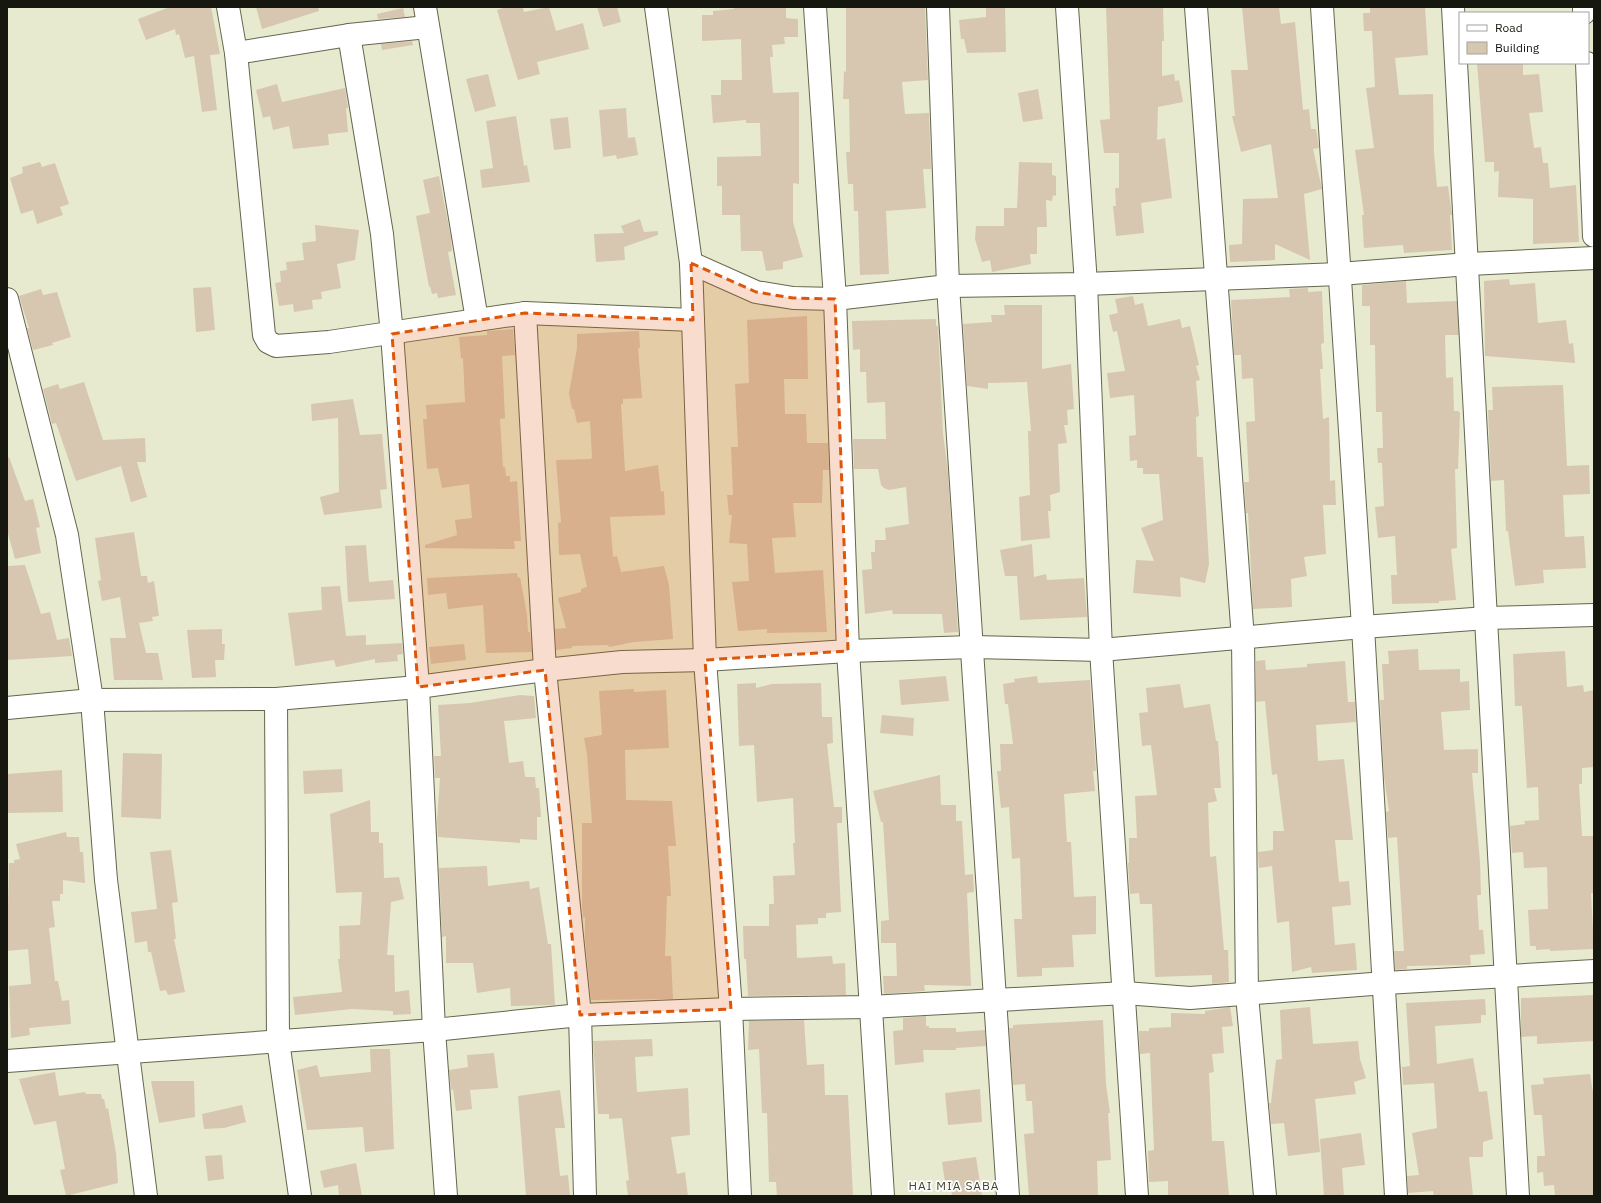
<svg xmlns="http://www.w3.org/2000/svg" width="1601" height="1203" font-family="'IBM Plex Sans',sans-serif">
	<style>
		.building { fill: #d7c7b0 }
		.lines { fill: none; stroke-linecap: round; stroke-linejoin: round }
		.minor-casing { stroke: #64664e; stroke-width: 24 }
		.minor { stroke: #fff; stroke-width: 22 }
		.marked { fill: #de560c; fill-opacity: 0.2; stroke: #de560c; stroke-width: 3; stroke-dasharray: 8 5; stroke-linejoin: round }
		.labels { text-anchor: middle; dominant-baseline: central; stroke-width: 3.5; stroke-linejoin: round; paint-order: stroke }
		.neighbourhood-label { font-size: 12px; letter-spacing: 1px; fill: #42442e; stroke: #fff }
	</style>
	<rect width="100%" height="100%" fill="#e7eacf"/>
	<g class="building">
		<polygon points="170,7 211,7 220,54 210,55 217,110 202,112 194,56 185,58 179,34 176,35 175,29 146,40 138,19"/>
		<polygon points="256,7 318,7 319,11 262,29"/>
		<polygon points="506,7 523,7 524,12 549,7 556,31 583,23 589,49 537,62 540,74 518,80 497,10"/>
		<polygon points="597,7 617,7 621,22 603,27"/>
		<polygon points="734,7 786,7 786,18 798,19 798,37 784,37 785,44 772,45 773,57 770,57 773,93 799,92 799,184 793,183 793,222 803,257 783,262 783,269 766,271 762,251 741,251 740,215 722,215 722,186 717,186 717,157 761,156 760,123 746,123 746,120 713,123 711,95 721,95 721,80 742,80 741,39 702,41 702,15 713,15 713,11 734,9"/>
		<polygon points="846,7 925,7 928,80 902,82 905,114 929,113 931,169 923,169 926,208 886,211 889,274 860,275 858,211 854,211 853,184 848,184 846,152 850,152 849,99 843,99 844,71 846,72"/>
		<polygon points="986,7 1005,7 1006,52 967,53 964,39 961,39 959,20 986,17"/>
		<polygon points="1106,7 1163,7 1164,41 1162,41 1162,76 1174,74 1175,81 1179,80 1183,102 1158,107 1157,140 1165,138 1172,198 1141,203 1144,233 1116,236 1113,206 1116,206 1115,188 1119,188 1119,153 1104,153 1100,120 1110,119"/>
		<polygon points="1242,7 1279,7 1281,24 1295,22 1303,110 1309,109 1311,129 1316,129 1319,148 1313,149 1322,189 1304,194 1310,260 1275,244 1275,260 1230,262 1229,245 1242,244 1243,199 1278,198 1271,144 1241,152 1232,116 1235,116 1231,70 1248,70"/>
		<polygon points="1370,7 1425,7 1428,55 1395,58 1399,95 1433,94 1434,152 1437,187 1448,186 1452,215 1450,215 1452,250 1404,253 1403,245 1364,248 1362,215 1364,215 1355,150 1374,148 1366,88 1375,87 1372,31 1364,31 1363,13 1370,13"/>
		<polygon points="403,8 405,17 378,19 377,14"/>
		<polygon points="412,41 413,45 382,50 381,44"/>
		<polygon points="1477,63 1523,63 1523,75 1539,74 1543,112 1529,113 1534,148 1541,147 1543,163 1548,163 1550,188 1576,185 1579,242 1533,244 1533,199 1498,197 1499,171 1494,172 1494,162 1485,162"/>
		<polygon points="488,74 496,106 475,112 466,79"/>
		<polygon points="277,84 282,102 345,88 348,108 346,108 348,132 328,134 329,145 293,149 289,126 273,130 270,116 263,118 256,90"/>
		<polygon points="1038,89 1043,119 1023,122 1018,93"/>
		<polygon points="626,108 628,138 635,137 638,155 617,159 616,155 603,157 599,110"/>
		<polygon points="516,116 524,166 527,165 530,182 482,188 480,170 493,168 486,121"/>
		<polygon points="568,117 571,148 554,150 550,119"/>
		<polygon points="40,162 42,167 55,163 69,204 60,207 63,215 37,224 33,210 21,214 10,178 23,173 22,167"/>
		<polygon points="1019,162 1052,163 1052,175 1056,176 1056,196 1053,195 1052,201 1046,200 1047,227 1037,227 1037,254 1030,254 1031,264 992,272 990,260 982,262 975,239 976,226 1004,226 1004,208 1017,208"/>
		<polygon points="439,176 451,238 452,251 448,252 456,295 438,298 437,293 432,294 430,286 429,287 416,216 430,213 423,180"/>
		<polygon points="640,219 644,232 658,231 658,235 624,247 625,260 596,262 594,234 624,233 621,226"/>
		<polygon points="315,225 359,230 355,260 337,264 341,288 321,292 322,299 312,300 313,309 294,312 293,304 279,306 275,283 281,282 280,271 287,270 286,262 304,260 302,243 316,241"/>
		<polygon points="1509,279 1510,285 1535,283 1538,323 1566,320 1569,344 1573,343 1575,363 1485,356 1484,281"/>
		<polygon points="1406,281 1407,303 1457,301 1459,335 1445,335 1446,378 1453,377 1454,411 1458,411 1460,413 1458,469 1455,469 1457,548 1451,549 1456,600 1439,601 1439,603 1392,604 1391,575 1397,575 1395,536 1378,538 1375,507 1384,506 1382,463 1378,463 1377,448 1383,448 1382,412 1376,412 1375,345 1370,345 1370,306 1362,306 1362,285"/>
		<polygon points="211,287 215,330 196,332 193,288"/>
		<polygon points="1308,288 1308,292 1322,291 1324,343 1321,344 1323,369 1320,369 1323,419 1329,417 1330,481 1335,480 1336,505 1323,505 1326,554 1304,557 1307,576 1291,579 1292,607 1253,609 1248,513 1246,513 1244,482 1249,482 1246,422 1255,421 1253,378 1242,379 1241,355 1234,355 1231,300 1290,297 1289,289"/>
		<polygon points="41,289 43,295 57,292 71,337 52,343 53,345 33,350 27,328 29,328 19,296"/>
		<polygon points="1133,296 1135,305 1143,303 1148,326 1180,319 1182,328 1190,326 1199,365 1196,366 1200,380 1196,381 1199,416 1196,417 1197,457 1203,457 1209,564 1205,583 1180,577 1181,597 1133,593 1136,560 1154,561 1141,528 1163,520 1159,474 1143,474 1143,468 1137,468 1137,460 1130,461 1129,436 1136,435 1134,395 1110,398 1107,373 1125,371 1117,331 1113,332 1109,315 1118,313 1115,299"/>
		<polygon points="1004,305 1042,305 1042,369 1071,364 1074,409 1067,410 1068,425 1064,425 1067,443 1058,444 1060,492 1050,495 1051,511 1048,511 1050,538 1021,541 1019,497 1030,495 1028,431 1031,431 1027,382 988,383 988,389 967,386 963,324 992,322 991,315 1005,315"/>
		<polygon points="807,316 808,379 784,379 785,414 806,414 807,443 828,443 829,470 823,470 822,503 793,503 796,537 772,538 775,573 823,570 827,632 767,633 767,629 738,631 732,582 749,581 747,544 729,543 732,515 729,515 727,495 733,495 731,447 738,447 735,384 749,383 747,320"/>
		<polygon points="936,319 936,326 938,326 943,433 948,472 958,632 944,633 942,614 893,614 892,610 865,614 862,570 872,569 871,552 875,552 875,540 886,540 885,528 909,524 906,487 889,490 884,488 881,485 878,469 854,469 853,439 886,439 885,402 867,403 866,372 860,372 860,349 853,350 852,321"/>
		<polygon points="513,329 515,355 502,356 505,418 500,419 503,467 505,467 506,476 510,476 510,482 517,481 521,541 514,541 515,549 425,548 425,545 457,535 455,520 472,518 469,484 442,488 438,468 427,469 423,419 427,419 426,405 465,402 463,358 461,359 459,337 487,335 487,331 489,331"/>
		<polygon points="639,331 640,348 638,348 642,398 623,399 623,404 621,404 625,471 658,465 661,492 664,491 665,515 610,517 613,557 617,556 621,572 664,566 669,585 673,639 634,642 609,647 608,645 572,646 572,648 556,650 555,629 566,628 558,598 581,592 581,589 587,587 580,554 559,555 558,523 561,522 556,460 591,459 592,457 590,421 577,423 574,409 572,409 569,393 577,348 577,334"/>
		<polygon points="84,382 103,440 145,438 146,462 137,462 147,497 131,502 121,466 76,481 56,423 52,424 43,389 58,384 60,389"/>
		<polygon points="1563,385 1567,466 1589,465 1590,494 1563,495 1565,537 1584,536 1586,568 1543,570 1544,583 1515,586 1508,531 1506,531 1504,480 1491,481 1488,410 1493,410 1492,387"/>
		<polygon points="353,399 360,435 382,434 387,489 380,490 382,508 324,515 320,497 339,492 338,418 312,421 311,404"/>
		<polygon points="9,457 25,501 33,499 40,527 36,528 41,553 15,559 7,530 7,458"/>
		<polygon points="134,532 141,576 147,576 148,583 154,581 159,616 152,617 153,621 139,623 146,653 158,653 163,680 114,680 110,638 126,638 120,597 102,601 98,581 101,580 95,538"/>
		<polygon points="1032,544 1034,577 1046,574 1047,580 1084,578 1087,617 1020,620 1017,576 1005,576 1000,550"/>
		<polygon points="366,545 369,582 393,580 395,599 348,602 345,546"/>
		<polygon points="25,565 41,614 50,612 57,640 69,638 72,656 7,660 7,566"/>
		<polygon points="517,573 518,578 520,577 527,614 528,632 530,632 532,652 486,653 483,605 448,609 446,593 428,595 427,578"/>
		<polygon points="340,586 346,636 366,635 366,645 402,643 403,654 397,655 398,661 375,663 375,659 336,667 334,660 295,666 288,613 322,610 321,587"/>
		<polygon points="222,629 222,644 225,644 224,660 215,660 216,677 192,678 187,630"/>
		<polygon points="464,644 466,660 431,664 429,647"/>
		<polygon points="1418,649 1419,670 1460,669 1460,682 1469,681 1470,710 1441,712 1444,750 1478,749 1478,773 1472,773 1480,862 1481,895 1477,895 1479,930 1483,930 1485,954 1470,955 1471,965 1407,966 1407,969 1395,970 1394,951 1404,951 1397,837 1388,838 1386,812 1389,811 1384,777 1380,700 1384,700 1382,664 1389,664 1388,651"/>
		<polygon points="1565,651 1567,687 1583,685 1584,692 1594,690 1594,767 1582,768 1582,784 1579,784 1582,836 1594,836 1594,893 1591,893 1594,949 1550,951 1550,949 1536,950 1536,946 1530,946 1528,910 1548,909 1547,867 1524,868 1523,852 1512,853 1510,826 1525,824 1524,821 1539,820 1538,787 1527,788 1522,706 1515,706 1513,654"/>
		<polygon points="1265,660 1266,670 1307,667 1307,664 1345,661 1348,702 1355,702 1356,722 1316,725 1318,761 1344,759 1353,840 1335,840 1339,882 1349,881 1351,905 1332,907 1335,945 1355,943 1357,970 1312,973 1311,967 1292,972 1289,921 1277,923 1272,866 1259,868 1258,852 1273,850 1273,831 1284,831 1277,774 1272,775 1265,701 1256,702 1256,661"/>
		<polygon points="946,676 949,701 901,705 899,680"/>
		<polygon points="1037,676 1038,683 1090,680 1096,771 1093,771 1095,791 1064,794 1067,842 1071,842 1074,897 1096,896 1096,934 1072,935 1074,967 1042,968 1042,976 1017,977 1014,919 1022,919 1020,858 1012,859 1009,807 1001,808 997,771 1001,771 1000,744 1013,744 1008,704 1005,704 1003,684 1015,682 1014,679"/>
		<polygon points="756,683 756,688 772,684 821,683 822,717 832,717 833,743 827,744 834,807 842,807 842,823 837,823 841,912 826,913 826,918 818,918 818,924 796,925 797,958 832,956 833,964 845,963 846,995 748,996 746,959 744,959 743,926 769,926 769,904 774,904 773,876 795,875 793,843 795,843 793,798 757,802 754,745 739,746 737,684"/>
		<polygon points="1180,684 1184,708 1210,704 1216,741 1218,741 1221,788 1214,788 1217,801 1208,803 1210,857 1216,856 1224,950 1228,950 1229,982 1212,984 1212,975 1155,977 1152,904 1140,904 1139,893 1130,894 1128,863 1129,863 1129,838 1137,838 1135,796 1157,795 1151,745 1142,746 1139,713 1148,712 1146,688"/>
		<polygon points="634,689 634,692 666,690 669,748 625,750 626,800 672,801 676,846 668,846 671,896 667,896 665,956 671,956 673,999 591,1000 585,939 585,917 583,918 582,905 582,823 592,823 587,754 584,738 602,735 599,691"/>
		<polygon points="520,695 534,696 536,718 504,721 509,763 523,761 525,777 535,777 536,788 539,788 541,817 537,817 537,840 520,839 520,843 438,837 437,821 440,778 435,778 434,756 441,756 438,705 470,703"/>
		<polygon points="882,715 914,718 913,736 880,733"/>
		<polygon points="123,753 162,754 161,819 121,817"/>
		<polygon points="342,769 343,792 304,794 303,771"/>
		<polygon points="62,770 63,812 7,813 7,774"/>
		<polygon points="940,775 941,805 956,805 956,821 962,821 965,875 973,874 974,892 967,893 971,986 924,985 925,991 884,994 883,976 897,976 896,943 881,943 881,921 889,920 883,822 881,822 873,791"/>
		<polygon points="370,800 371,832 379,832 379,843 383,843 384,878 399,877 404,899 391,902 387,955 394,955 395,992 409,990 411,1014 393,1015 393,1011 352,1009 295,1015 293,997 342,992 338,959 340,959 339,926 360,925 362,892 336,893 330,814"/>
		<polygon points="66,832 67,837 79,837 80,852 83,852 85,883 63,880 63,894 60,894 60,901 52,901 55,927 49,928 55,981 58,981 62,1001 69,1000 71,1024 29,1028 30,1035 11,1038 9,986 31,984 28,949 7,951 9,863 14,863 14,860 20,859 16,844"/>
		<polygon points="171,850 178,902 172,903 176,939 174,939 185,992 168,995 166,990 160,991 151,952 148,952 147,941 135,943 131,912 157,909 150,852"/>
		<polygon points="487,866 488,886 529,881 530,889 539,887 548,944 551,944 555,1005 511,1006 510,988 477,993 473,963 446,963 446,936 442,937 439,868"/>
		<polygon points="1594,995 1594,1041 1537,1044 1537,1036 1521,1037 1521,998"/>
		<polygon points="1485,999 1486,1015 1481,1015 1481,1023 1435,1026 1437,1064 1473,1058 1479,1092 1487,1091 1493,1139 1483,1142 1483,1157 1469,1157 1473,1196 1434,1196 1433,1191 1408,1193 1407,1176 1419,1175 1412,1133 1437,1128 1434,1083 1403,1085 1402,1067 1410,1066 1406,1003"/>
		<polygon points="1230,1007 1233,1026 1222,1027 1224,1053 1212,1054 1214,1072 1209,1073 1212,1141 1224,1141 1229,1196 1168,1196 1168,1181 1149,1182 1148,1151 1154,1150 1150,1053 1140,1054 1139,1031 1149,1031 1149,1028 1171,1027 1171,1013 1205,1014 1205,1011"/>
		<polygon points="1310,1007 1313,1044 1358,1041 1360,1059 1366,1078 1354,1082 1356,1094 1315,1099 1320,1152 1288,1156 1284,1123 1271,1124 1269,1103 1271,1103 1276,1060 1282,1059 1280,1010"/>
		<polygon points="926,1016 926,1026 929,1026 929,1028 956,1028 956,1032 985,1030 986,1046 956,1048 956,1050 923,1050 924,1062 895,1065 893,1031 903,1030 903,1018"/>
		<polygon points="804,1020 807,1065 824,1064 825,1095 848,1095 853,1196 777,1196 776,1182 769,1182 767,1113 762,1113 759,1049 748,1050 749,1021"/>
		<polygon points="1103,1020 1106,1084 1110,1113 1108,1113 1111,1160 1097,1161 1098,1196 1029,1196 1024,1134 1034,1133 1032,1101 1026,1101 1025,1084 1013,1085 1009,1028 1013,1028 1013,1025"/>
		<polygon points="652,1039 653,1056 635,1057 637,1092 688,1088 690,1135 671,1137 677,1174 685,1172 688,1196 628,1196 626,1181 629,1180 622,1118 609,1119 609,1114 598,1114 593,1041"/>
		<polygon points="370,1049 390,1049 394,1149 365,1152 363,1127 307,1130 297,1070 317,1065 320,1077 371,1072"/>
		<polygon points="494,1053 498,1088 470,1090 472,1109 456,1111 453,1089 451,1090 449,1070 468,1067 467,1055"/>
		<polygon points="55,1072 59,1096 85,1092 86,1094 101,1094 102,1099 104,1099 106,1109 108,1108 116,1153 118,1183 66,1196 60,1170 65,1169 56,1121 34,1125 19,1079"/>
		<polygon points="1590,1074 1594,1098 1594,1196 1555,1196 1554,1185 1544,1186 1543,1172 1537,1173 1537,1156 1545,1156 1542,1115 1534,1115 1531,1085 1544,1084 1543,1078"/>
		<polygon points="151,1081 194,1081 195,1117 159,1123"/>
		<polygon points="980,1089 982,1122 948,1125 945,1093"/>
		<polygon points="560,1090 565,1128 555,1128 560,1176 568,1175 570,1196 526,1196 518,1096"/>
		<polygon points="242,1105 246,1122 224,1128 204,1129 202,1114"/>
		<polygon points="1361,1133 1365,1165 1342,1168 1344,1196 1324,1196 1320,1139"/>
		<polygon points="222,1155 224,1179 208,1181 205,1156"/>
		<polygon points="976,1157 982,1196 952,1196 951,1188 946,1189 942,1162"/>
		<polygon points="356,1163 362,1196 339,1196 338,1185 324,1188 320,1171"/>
	</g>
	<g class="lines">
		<defs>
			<g id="minor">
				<polyline points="228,7 236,53 264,335 268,342 276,346 329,342 525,313 693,320"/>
				<polyline points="425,7 477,320"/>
				<polyline points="656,7 691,263 705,660 731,1009 740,1196"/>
				<polyline points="815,7 835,299 848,651 883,1196"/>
				<polyline points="938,7 948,286 1008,1196"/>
				<polyline points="1067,7 1086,284 1101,650 1137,1196"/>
				<polyline points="1196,7 1243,639 1247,995 1265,1196"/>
				<polyline points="1322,7 1363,627 1396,1196"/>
				<path d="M1453,7C1477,403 1493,800 1518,1196"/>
				<polyline points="1584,7 1584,13"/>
				<polyline points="349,35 382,234 392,334 418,687 434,1030 446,1196"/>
				<polyline points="236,53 349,35 427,27"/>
				<polyline points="1587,63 1594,236"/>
				<polyline points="691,263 756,292 793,298 835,299 948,286 1086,284 1339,274 1469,264 1594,258"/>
				<polyline points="7,299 67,535 92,700 106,880 146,1196"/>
				<polyline points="525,313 545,670 580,1015 585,1196"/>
				<polyline points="276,699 278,1041 300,1196"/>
				<polyline points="7,708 92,700 276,699 418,687 545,670 622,662 705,660 848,651 972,647 1101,650 1363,627 1487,618 1594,615"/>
				<polyline points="7,1061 434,1030 580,1015 731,1009 870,1007 1125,993 1190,998 1385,983 1594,971"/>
			</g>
		</defs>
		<use href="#minor" class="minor-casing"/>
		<use href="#minor" class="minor"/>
	</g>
	<path class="marked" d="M691,263L756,292L793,298L835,299L848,651L705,660L731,1009L580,1015L545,670L418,687L392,334L525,313L693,320Z"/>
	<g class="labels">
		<g class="neighbourhood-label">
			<text x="954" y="1185">HAI MIA SABA</text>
		</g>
	</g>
	<rect width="1601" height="1203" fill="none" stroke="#16170e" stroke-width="16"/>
	<rect x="1459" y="12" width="130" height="52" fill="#ffffff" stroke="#a2a29f"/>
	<rect x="1467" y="25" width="20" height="6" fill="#ffffff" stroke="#a2a29f"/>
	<text x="1495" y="32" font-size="12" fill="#16170e">Road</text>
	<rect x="1467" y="42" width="20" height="12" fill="#d7c7b0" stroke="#a2a29f"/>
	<text x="1495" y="52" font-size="12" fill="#16170e">Building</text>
</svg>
